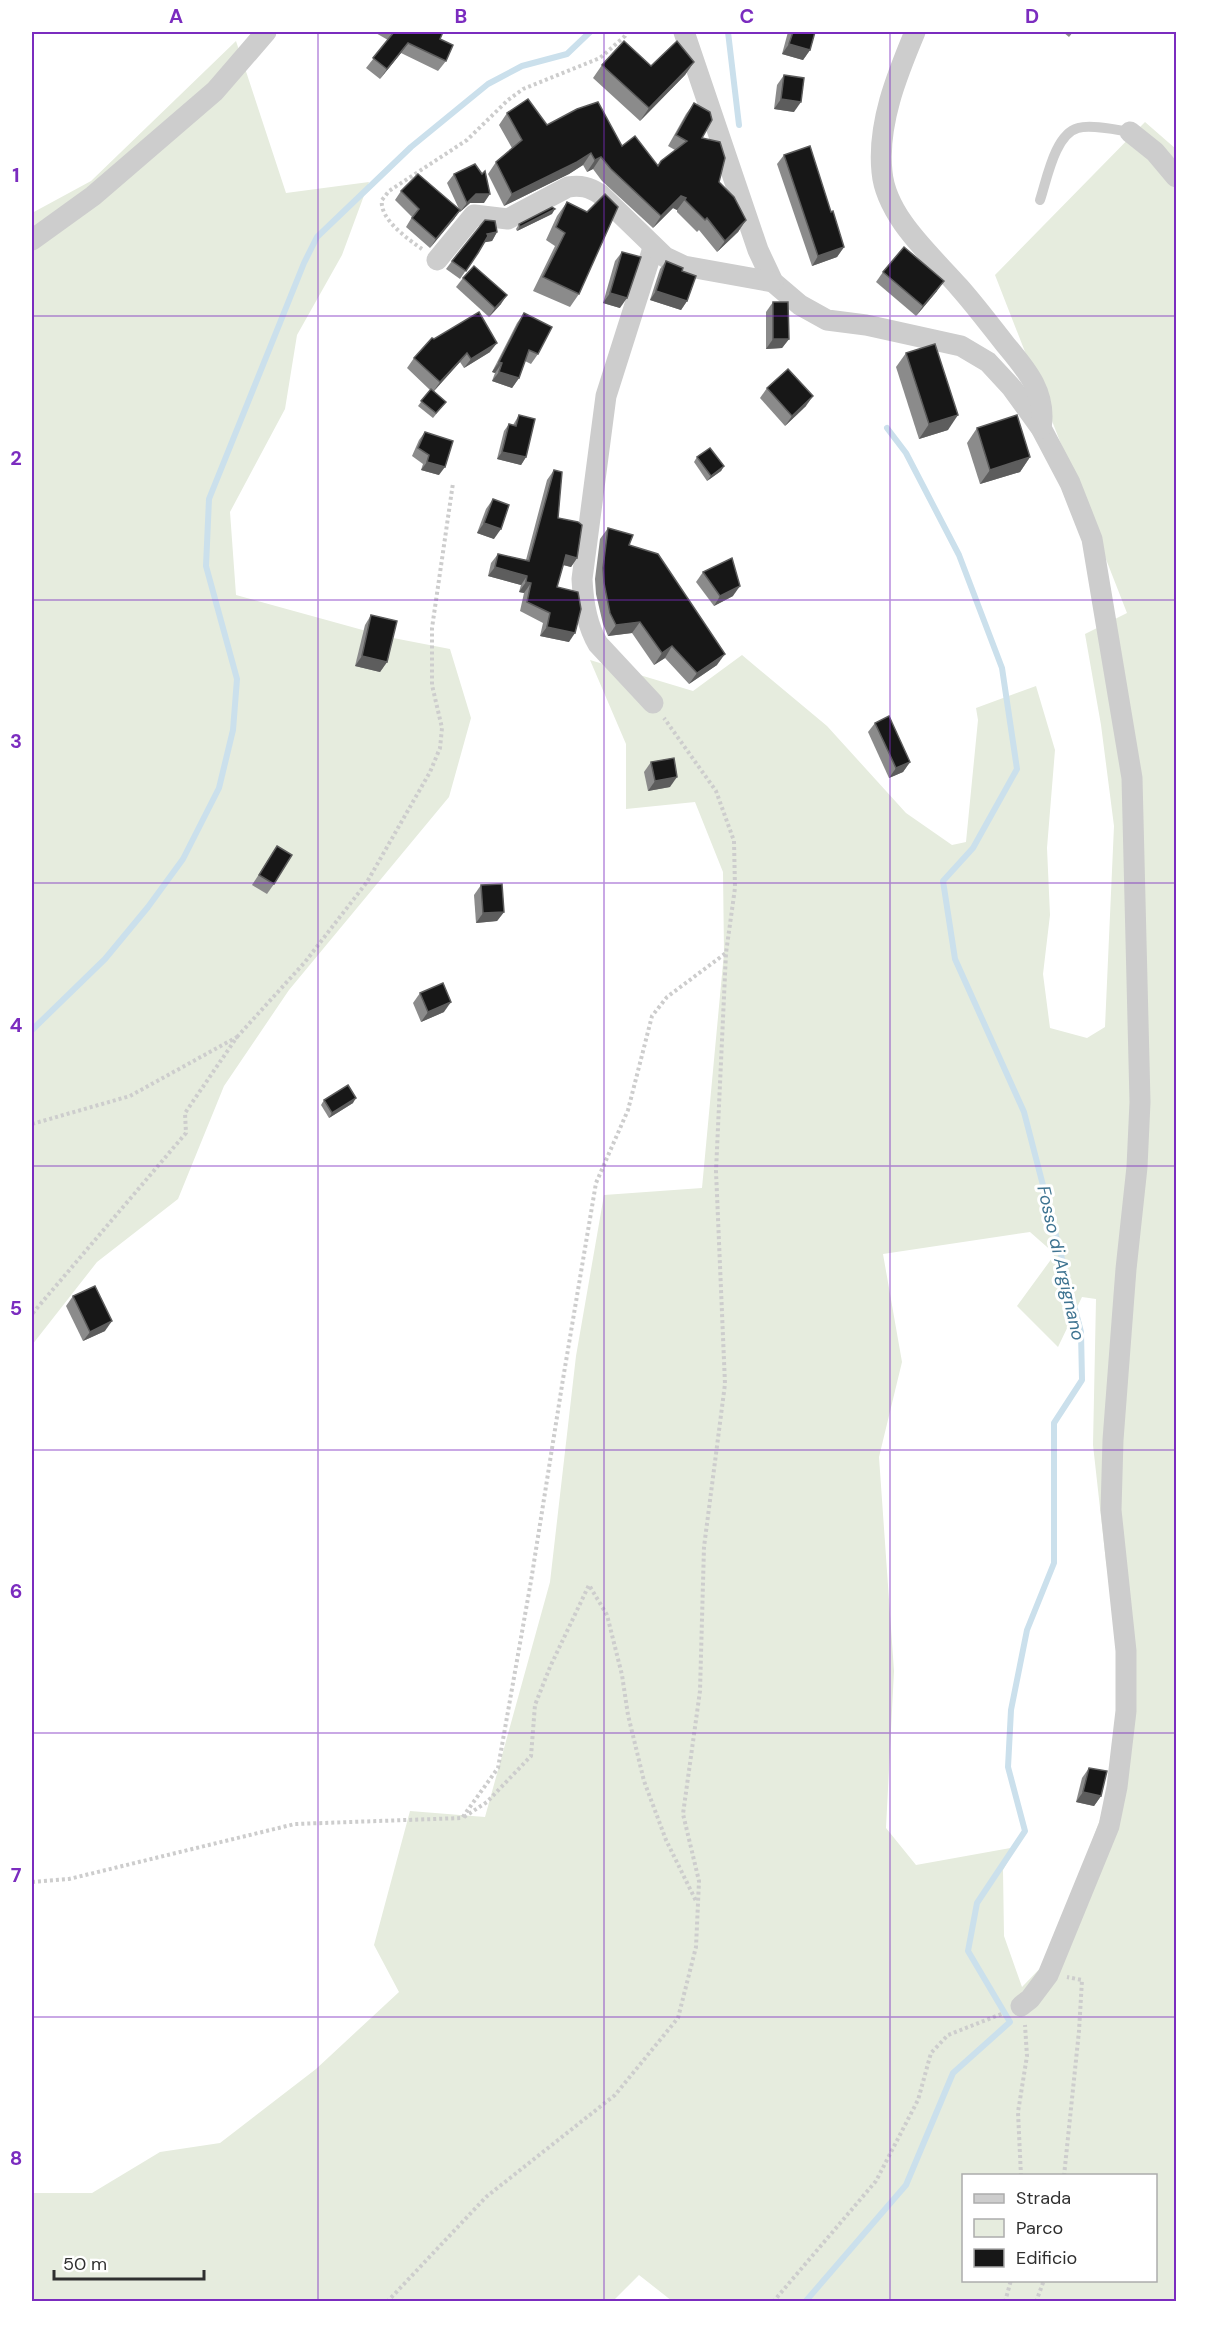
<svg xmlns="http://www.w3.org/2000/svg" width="1208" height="2333" font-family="'DM Sans',sans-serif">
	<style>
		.green { fill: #e6ecde; fill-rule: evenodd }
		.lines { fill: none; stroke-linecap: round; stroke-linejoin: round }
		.stream { stroke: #cbe0ec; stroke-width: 6 }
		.path { stroke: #cdcdcd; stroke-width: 4; stroke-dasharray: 3 3; stroke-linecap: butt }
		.lane { stroke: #cdcdcd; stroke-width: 10 }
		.street { stroke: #cdcdcd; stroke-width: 21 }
		.wall { fill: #8b8b8b }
		.shaded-wall { fill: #5d5d5d }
		.building { fill: #171717; stroke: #5d5d5d; stroke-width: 1.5 }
		.grid { fill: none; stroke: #7b2cbf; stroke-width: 1.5; stroke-opacity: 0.55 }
		.labels { text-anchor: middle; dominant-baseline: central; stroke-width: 6; stroke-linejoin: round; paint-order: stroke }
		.water-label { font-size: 18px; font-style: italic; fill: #3f7491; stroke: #fff }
		.neatline { fill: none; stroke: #7b2cbf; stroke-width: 2 }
		.grid-label { font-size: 20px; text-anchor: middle; font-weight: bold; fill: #7b2cbf }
	</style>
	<rect width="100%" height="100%" fill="#fff"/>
	<g class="green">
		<polygon points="236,41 286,193 369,182 342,255 297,335 285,409 230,512 236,595 388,637 450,649 471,718 449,797 289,990 224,1086 178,1199 97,1262 32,1345 32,539 34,532 32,530 32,213 91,181"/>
		<path d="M1145,122L1176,149V2301H672L639,2275L612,2302H32V2193H92L160,2152L220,2143L316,2069L399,1992L374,1945L410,1811L485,1817L550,1582L576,1356L604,1195L702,1188L724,953L723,872L695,802L626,809V744L590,660L693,691L742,655L827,726L906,813L952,845L966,842L978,720L976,708L1036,686L1055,750L1047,848L1050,915L1043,974L1050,1028L1087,1038L1105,1027L1114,826L1101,725L1085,634L1127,613L995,275ZM1030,1232L1055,1254L1017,1306L1058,1347L1082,1297L1096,1299L1093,1445L1106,1562L1121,1652L1116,1722L1105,1806L1048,1960L1022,1987L1004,1936L1003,1870L1016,1847L916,1865L886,1828L894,1671L879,1457L902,1362L883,1254ZM964,2176H1156V2280H964Z"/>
	</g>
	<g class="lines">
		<g class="stream">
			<polyline points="728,32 739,125"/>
			<polyline points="32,1030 105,959 148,907 183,859 219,788 233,730 237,679 206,566 209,499 304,263 317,237 411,147 488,84 522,66 567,54 590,32"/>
			<polyline points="805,2302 906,2185 953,2073 1010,2022 968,1951 977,1903 1025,1831 1008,1767 1011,1710 1027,1630 1054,1563 1054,1423 1082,1380 1081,1332 1024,1112 955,959 943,881 973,848 1017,769 1002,668 959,555 906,453 887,428"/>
		</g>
		<g class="path">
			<path d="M422,249C408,239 379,219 382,200L389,191L467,140L508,100L523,89L600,58L625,36L627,32"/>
			<polyline points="237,1037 305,962 367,882 430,772 440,748 442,728 432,685 432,628 453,483"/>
			<polyline points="32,1124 130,1096 237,1037 185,1113 186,1133 32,1314"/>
			<polyline points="464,1817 487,1802 531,1756 535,1705 550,1667 589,1585 607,1615 622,1675 628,1715 644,1781 666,1840 696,1901"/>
			<polyline points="32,1882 69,1879 295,1824 462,1818 498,1768 531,1581 563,1379 596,1183 628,1110 652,1016 667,997 726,953"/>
			<polyline points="1021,2176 1018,2112 1027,2056 1025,2025"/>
			<polyline points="1064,2176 1079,2031 1082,1980 1067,1977"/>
			<polyline points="387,2302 486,2197 615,2095 678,2018 696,1947 699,1881 683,1814 700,1691 704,1547 725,1384 716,1171 726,953 735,888 734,841 716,791 664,718"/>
			<polyline points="773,2302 876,2181 918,2100 931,2053 948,2035 1004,2013"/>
			<polyline points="1005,2302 1011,2280"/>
			<polyline points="1036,2302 1044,2280"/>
		</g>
		<path class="lane" d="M1040,200C1047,179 1055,134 1078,128C1091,124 1117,130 1130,132"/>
		<g class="street">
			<polyline points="684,32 758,250 773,282 800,305 827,320 866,325 961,346 988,362 1012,388 1041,428 1070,483 1092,539 1132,778 1140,1102 1137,1167 1126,1269 1113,1440 1111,1510 1126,1651 1126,1711 1117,1787 1109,1826 1048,1975 1030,1999 1021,2006"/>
			<path d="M915,32C897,75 877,124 882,172C886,217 932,256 959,287C975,305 990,325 1005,344C1026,369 1047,393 1041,428"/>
			<polyline points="1130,132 1155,152 1176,177"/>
			<polyline points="32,240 93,196 215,91 266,32"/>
			<path d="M653,248L606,396L582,579C583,601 586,624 598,644L653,703"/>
			<path d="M437,260L474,215L508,219L568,187C581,185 589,187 600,194L665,257L684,266L773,282"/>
		</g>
	</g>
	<g class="wall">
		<polygon points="374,32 443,32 440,39 446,61 438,71 401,53 380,79 366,68 388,40"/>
		<polygon points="788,32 815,32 810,50 803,60 782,54"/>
		<polygon points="1063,32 1073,32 1069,37"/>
		<polygon points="694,62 685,75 640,121 593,78 602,65 651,66"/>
		<polygon points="784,75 794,112 774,109 777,85"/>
		<polygon points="694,103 702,138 719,182 746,220 738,232 717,252 699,230 697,232 677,212 677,210 673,208 653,228 602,181 593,169 587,172 583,165 569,174 504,206 488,174 496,162 512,148 499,125 507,113 622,146 658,165 675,150 668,146 686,114"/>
		<polygon points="784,155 831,212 844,247 837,257 812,266 777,164"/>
		<polygon points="454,174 484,203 470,203 460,212 460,211 430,248 406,227 412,217 395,200 401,191 459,209 447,183"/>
		<polygon points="567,202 579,294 570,307 533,291 555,246 546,240 557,216"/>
		<polygon points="552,214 517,231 516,229 519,224"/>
		<polygon points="497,232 492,241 485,242 478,253 460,279 446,269 452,261"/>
		<polygon points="622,252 620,308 603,303 615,261"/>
		<polygon points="666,261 682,271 687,301 681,310 650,300 660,269"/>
		<polygon points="883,272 937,291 916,316 876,282"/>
		<polygon points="463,278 501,304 489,317 456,287"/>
		<polygon points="773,302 789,339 782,348 766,349 766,312"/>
		<polygon points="524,313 538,354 531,364 525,361 519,378 512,388 492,381 495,373 492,372 517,323"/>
		<polygon points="434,339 490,352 464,368 460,362 434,391 442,407 433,418 418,406 430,390 407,368 414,358"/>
		<polygon points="906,353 948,430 919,439 896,367"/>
		<polygon points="767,388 806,406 785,426 760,398"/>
		<polygon points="519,415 526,457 521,465 497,459 504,431 509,424 513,425"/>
		<polygon points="977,428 1030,457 1020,472 980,484 967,443"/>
		<polygon points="425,432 439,475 421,470 423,464 412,456 419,440"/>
		<polygon points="697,457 724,466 721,471 707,481 694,462"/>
		<polygon points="554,470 558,518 577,558 571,567 563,565 557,587 569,642 540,636 543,623 520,611 524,593 519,592 521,585 488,576 491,563 498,554 526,560 547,480"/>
		<polygon points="493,499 494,539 477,533 486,509"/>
		<polygon points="608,528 629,545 717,665 689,684 665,658 654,665 632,633 608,636 603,624 596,594 595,579 600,539"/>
		<polygon points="703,572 733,596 714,606 696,582"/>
		<polygon points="371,615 387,662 380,672 355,666 365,625"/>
		<polygon points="875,723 910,762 903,772 889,778 868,732"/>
		<polygon points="651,762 670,787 648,791 644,772"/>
		<polygon points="277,846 274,884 267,894 252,885"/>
		<polygon points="481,885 504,912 497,921 476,923 474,895"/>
		<polygon points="420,993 444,1012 421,1022 413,1003"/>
		<polygon points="324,1100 353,1103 329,1118 321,1105"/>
		<polygon points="73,1296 105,1331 83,1341 66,1306"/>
		<polygon points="1089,1768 1101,1796 1094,1806 1076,1802 1082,1778"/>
	</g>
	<g class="shaded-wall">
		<polygon points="408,43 401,53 380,79 387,69"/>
		<polygon points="789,44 810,50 803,60 782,54"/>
		<polygon points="694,62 685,75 640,121 649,108"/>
		<polygon points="781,99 801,102 794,112 774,109"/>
		<polygon points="591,153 583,165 569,174 504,206 512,194"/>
		<polygon points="601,157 593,169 587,172 595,160"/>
		<polygon points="476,194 490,194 484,203 470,203 460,212 467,203"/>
		<polygon points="681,196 686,198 677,210 673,208 653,228 661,216"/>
		<polygon points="555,209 552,214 517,231 520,227"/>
		<polygon points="460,210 454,219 430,248 436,239"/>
		<polygon points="746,220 738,232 717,252 725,241"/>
		<polygon points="497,232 492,241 481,243 487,234"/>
		<polygon points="844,247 837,257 812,266 818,256"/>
		<polygon points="944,281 937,291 916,316 923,306"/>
		<polygon points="656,291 687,301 681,310 650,300"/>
		<polygon points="610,293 627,298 620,308 603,303"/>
		<polygon points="507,295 501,304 489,317 495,308"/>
		<polygon points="773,339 789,339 782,348 766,349"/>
		<polygon points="497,343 490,352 464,368 471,359"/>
		<polygon points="467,353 460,362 433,392 440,382"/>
		<polygon points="499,362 502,363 495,373 492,372"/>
		<polygon points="499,372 519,378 512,388 492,381"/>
		<polygon points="813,396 806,406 785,426 792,416"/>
		<polygon points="958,415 948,430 919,439 929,424"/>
		<polygon points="502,452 526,457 521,465 497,459"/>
		<polygon points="1030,457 1020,472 980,484 990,470"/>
		<polygon points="427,462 445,467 439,475 421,470"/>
		<polygon points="724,466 721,471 707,481 711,476"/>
		<polygon points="484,523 501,529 494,539 477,533"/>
		<polygon points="566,555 577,558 571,567 560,564"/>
		<polygon points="495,567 527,576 521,585 488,576"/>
		<polygon points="526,582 531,583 524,593 519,592"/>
		<polygon points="740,586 733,596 714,606 720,596"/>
		<polygon points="640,622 632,633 608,636 616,625"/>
		<polygon points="547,627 575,633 569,642 540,636"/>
		<polygon points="672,646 665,658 654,665 662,653"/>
		<polygon points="725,654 717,665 689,684 697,673"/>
		<polygon points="362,656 387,662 380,672 355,666"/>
		<polygon points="910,762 903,772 889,778 896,768"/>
		<polygon points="677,777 670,787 648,791 655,781"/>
		<polygon points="504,912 497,921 476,923 483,913"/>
		<polygon points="451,1002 444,1012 421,1022 428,1012"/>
		<polygon points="356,1098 353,1103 329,1118 332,1113"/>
		<polygon points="112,1321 105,1331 83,1341 90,1332"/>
		<polygon points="1083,1792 1101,1796 1094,1806 1076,1802"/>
	</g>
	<g class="building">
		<polygon points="394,32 443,32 440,39 453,45 446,61 408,43 387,69 373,58"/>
		<polygon points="793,32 815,32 810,50 789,44"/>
		<polygon points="624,41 651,66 677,41 694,62 649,108 602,65"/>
		<polygon points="784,75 804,78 801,102 781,99"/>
		<polygon points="528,99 547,125 577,109 598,102 622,146 635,136 658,166 661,161 687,141 676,135 694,103 710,112 712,120 702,138 720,142 725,158 719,182 734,197 746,220 725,241 707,218 705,220 685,200 686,198 681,196 661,216 611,169 601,157 595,160 591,153 577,162 512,194 496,162 522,140 507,113"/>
		<polygon points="810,146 831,212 833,211 844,247 818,256 784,155"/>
		<polygon points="475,164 482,174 485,171 490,194 476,194 467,203 454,174"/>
		<polygon points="418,174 460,210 436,239 412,218 419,209 401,191"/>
		<polygon points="605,194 618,207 579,294 543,277 565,233 556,227 567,202 587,212"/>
		<polygon points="552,207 555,209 520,227 519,224"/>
		<polygon points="485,220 495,221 497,232 487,234 488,236 478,253 466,271 452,261"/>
		<polygon points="904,247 944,281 923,306 883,272"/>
		<polygon points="622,252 641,257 627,298 610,293"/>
		<polygon points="666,261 683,268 682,271 696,276 687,301 656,291"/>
		<polygon points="474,266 507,295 495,308 463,278"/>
		<polygon points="773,302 788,302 789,339 773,339"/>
		<polygon points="479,312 497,343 471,359 467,353 440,382 414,358 432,338 434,339"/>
		<polygon points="524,313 552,327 538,354 529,350 519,378 499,372 502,363 499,362"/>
		<polygon points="935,344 958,415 929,424 906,353"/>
		<polygon points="788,369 813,396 792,416 767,388"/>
		<polygon points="431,389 446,402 436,413 421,401"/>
		<polygon points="519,415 535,419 526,457 502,452 509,424 516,426"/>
		<polygon points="1017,415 1030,457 990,470 977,428"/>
		<polygon points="425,432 453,441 445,467 427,462 429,455 418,448"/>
		<polygon points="710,448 724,466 711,476 697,457"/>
		<polygon points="554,470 562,472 558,518 578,522 582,525 577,558 566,555 557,587 578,592 581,609 575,633 547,627 550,613 527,602 531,583 526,582 527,576 495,567 498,554 529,561"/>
		<polygon points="493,499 509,505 501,529 484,523"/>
		<polygon points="608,528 633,535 629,545 658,554 725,654 697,673 672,646 662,653 640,622 616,625 610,613 604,583 603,568"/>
		<polygon points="732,558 740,586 720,596 703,572"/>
		<polygon points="371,615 397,621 387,662 362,656"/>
		<polygon points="889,716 910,762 896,768 875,723"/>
		<polygon points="674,758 677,777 655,781 651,762"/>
		<polygon points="277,846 292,855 274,884 259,875"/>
		<polygon points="502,884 504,912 483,913 481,885"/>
		<polygon points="443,983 451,1002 428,1012 420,993"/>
		<polygon points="348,1085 356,1098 332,1113 324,1100"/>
		<polygon points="95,1286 112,1321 90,1332 73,1296"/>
		<polygon points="1089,1768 1107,1771 1101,1796 1083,1792"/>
	</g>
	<path class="grid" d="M318,32V2302M604,32V2302M890,32V2302M32,316H1176M32,600H1176M32,883H1176M32,1166H1176M32,1450H1176M32,1733H1176M32,2017H1176"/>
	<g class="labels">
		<g class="water-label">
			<text transform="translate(1061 1263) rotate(77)">Fosso di Argignano</text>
		</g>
	</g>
	<rect width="1208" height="2333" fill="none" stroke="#ffffff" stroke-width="66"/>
	<rect x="962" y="2174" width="195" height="108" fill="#ffffff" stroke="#acacac" stroke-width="1.5"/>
	<rect x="974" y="2194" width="30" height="9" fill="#cdcdcd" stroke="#acacac" stroke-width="1.5"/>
	<text x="1016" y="2204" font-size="18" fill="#303030">Strada</text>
	<rect x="974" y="2219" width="30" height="18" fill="#e6ecde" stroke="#acacac" stroke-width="1.5"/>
	<text x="1016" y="2234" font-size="18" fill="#303030">Parco</text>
	<rect x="974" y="2249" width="30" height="18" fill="#171717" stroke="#acacac" stroke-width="1.5"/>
	<text x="1016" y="2264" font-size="18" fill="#303030">Edificio</text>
	<path d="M54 2270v9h150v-9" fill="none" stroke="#303030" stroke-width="3"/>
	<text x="63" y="2270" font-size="18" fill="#303030" stroke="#ffffff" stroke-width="4.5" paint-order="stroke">50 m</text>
	<rect x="33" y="33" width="1142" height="2267" class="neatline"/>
	<g class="grid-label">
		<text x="176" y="23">A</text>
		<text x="461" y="23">B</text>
		<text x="747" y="23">C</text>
		<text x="1032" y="23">D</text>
		<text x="16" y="182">1</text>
		<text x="16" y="465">2</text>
		<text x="16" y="748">3</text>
		<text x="16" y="1032">4</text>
		<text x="16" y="1315">5</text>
		<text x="16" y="1598">6</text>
		<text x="16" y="1882">7</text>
		<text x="16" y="2165">8</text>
	</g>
</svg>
